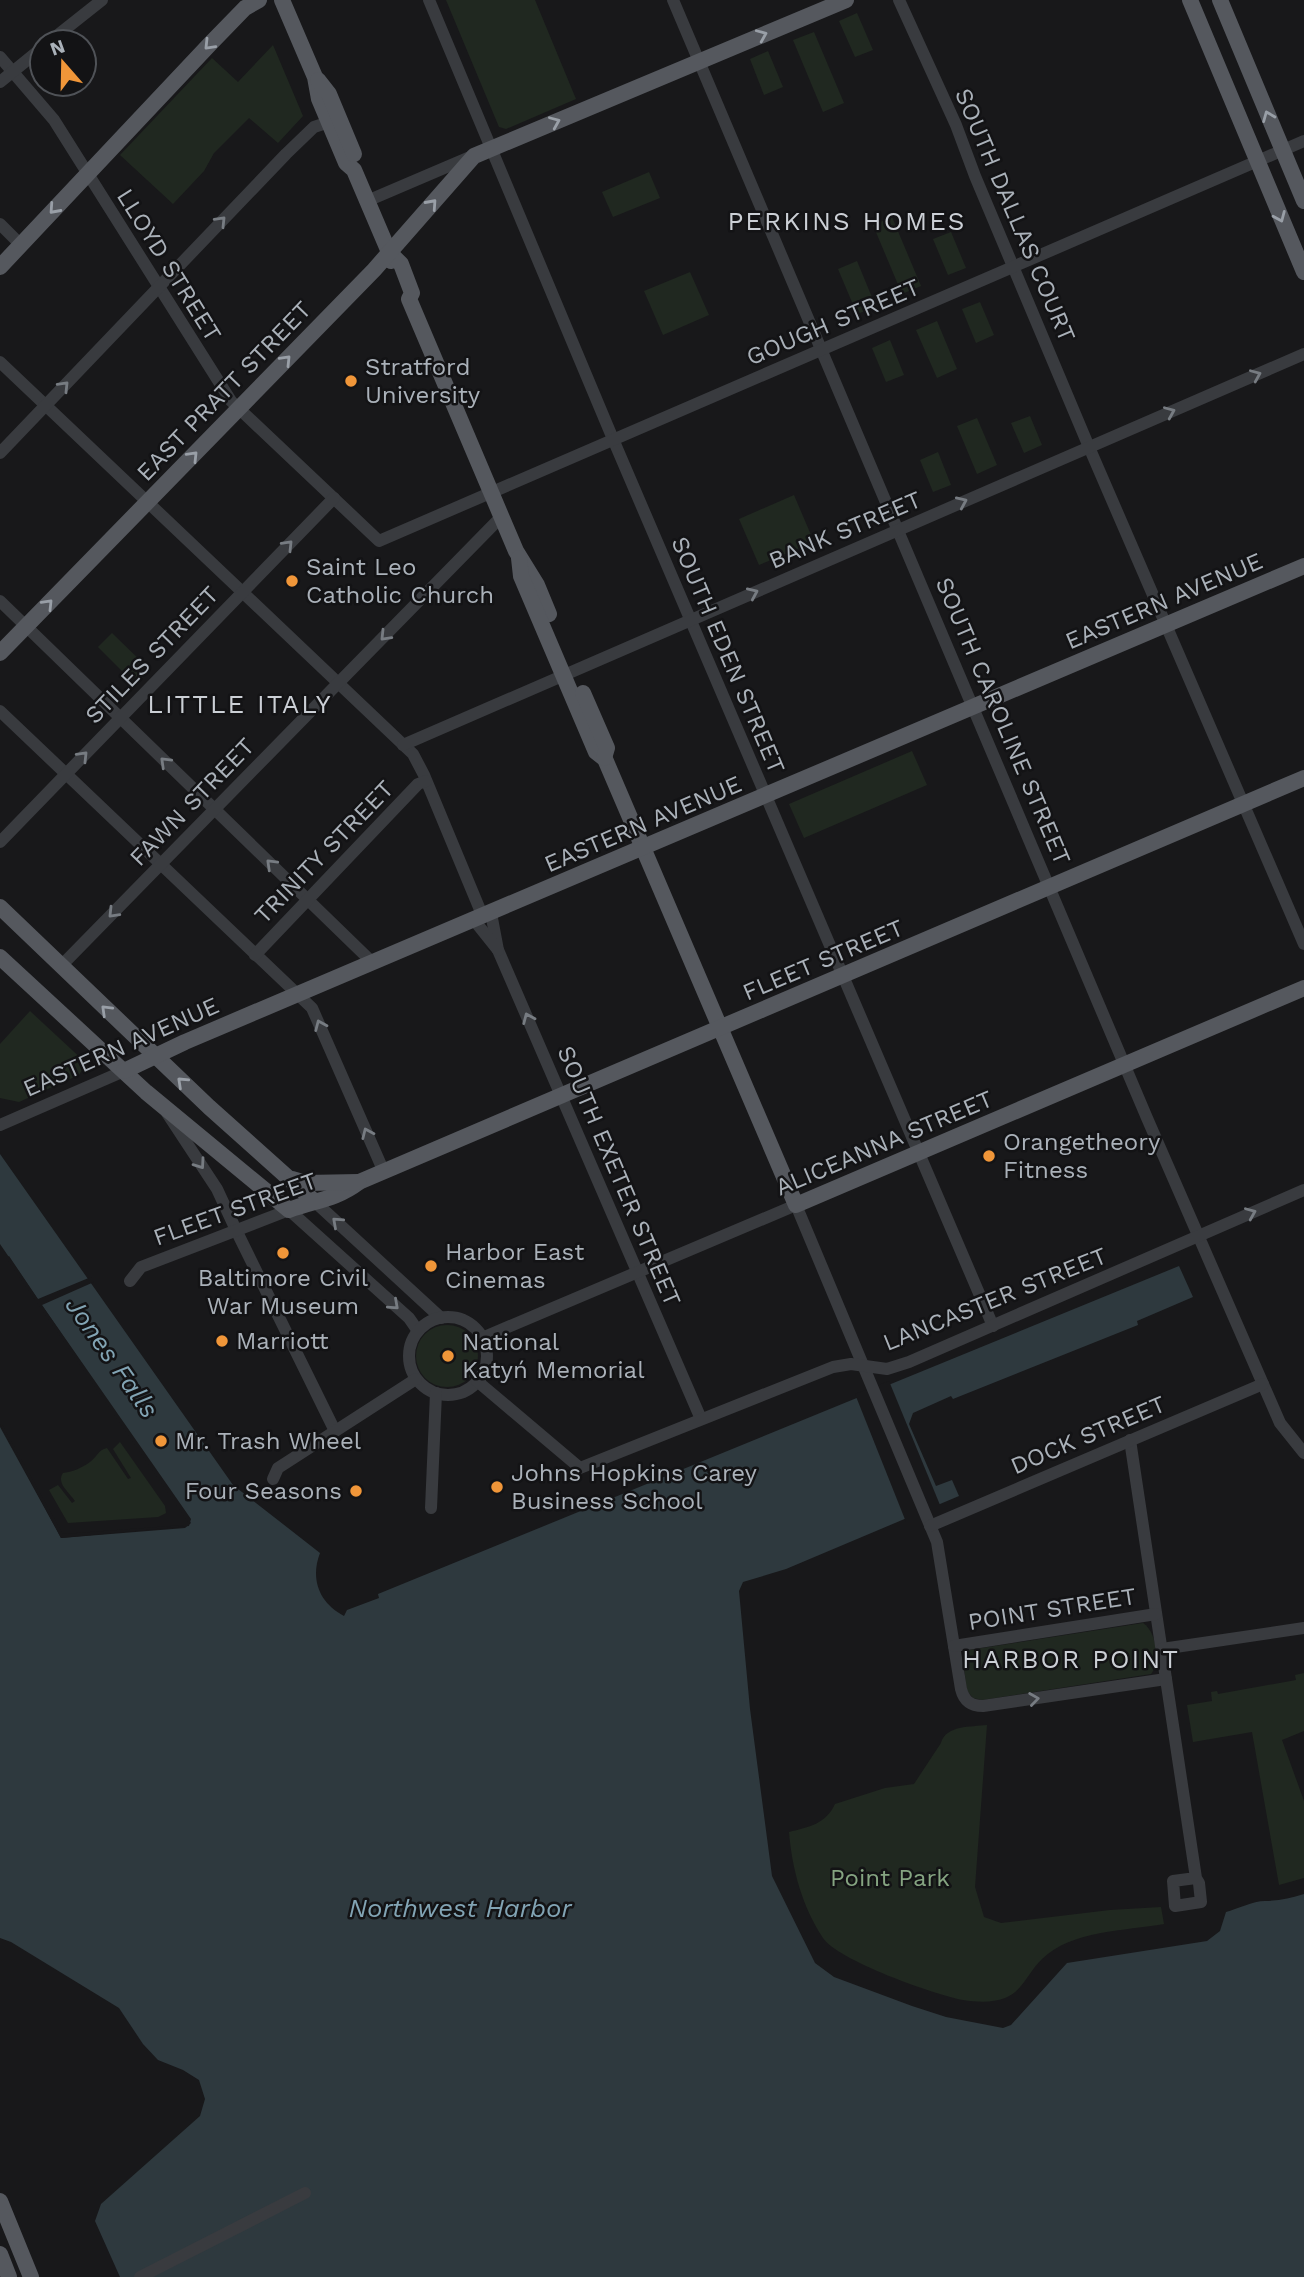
<svg xmlns="http://www.w3.org/2000/svg" width="1304" height="2277" font-family="'Work Sans',sans-serif">
	<style>
		.green { fill: #202820 }
		.water { fill: #2e393e }
		.pier { fill: #18181a }
		.lines { fill: none; stroke-linecap: round; stroke-linejoin: round }
		.minor { stroke: #393b3f; stroke-width: 12 }
		.major { stroke: #55585e; stroke-width: 16 }
		.oneway { stroke: #999fa7 }
		.oneway2 { stroke: #777c82 }
		.poi-dot { fill: #f09639; stroke: #131315; stroke-width: 2.5 }
		.labels { text-anchor: middle; dominant-baseline: central; stroke-width: 5; stroke-linejoin: round; paint-order: stroke }
		.street-label { font-size: 24px; fill: #aab1b9; stroke: #131315 }
		.poi-label { font-size: 24px; fill: #aab1b9; stroke: #131315; text-anchor: start }
		.park-label { font-size: 24px; fill: #85a481; stroke: #131315 }
		.neighbourhood-label { font-size: 26px; letter-spacing: 2px; fill: #cbcfd5; stroke: #131315 }
		.water-label { font-size: 26px; font-style: italic; fill: #82a4b4; stroke: #131315 }
	</style>
	<rect width="100%" height="100%" fill="#18181a"/>
	<g class="green">
		<polygon points="446,0 535,0 576,99 506,129 499,127"/>
		<polygon points="857,13 873,50 855,57 839,21"/>
		<polygon points="814,32 844,103 823,112 793,40"/>
		<polygon points="273,45 303,116 278,143 249,118 214,153 204,171 173,204 120,155 212,58 238,82"/>
		<polygon points="768,51 783,87 764,95 750,59"/>
		<polygon points="649,172 660,198 613,217 602,192"/>
		<polygon points="892,217 921,286 902,294 873,225"/>
		<polygon points="951,232 966,268 948,275 933,239"/>
		<polygon points="857,261 876,307 857,314 838,269"/>
		<polygon points="690,272 709,315 663,335 644,291"/>
		<polygon points="980,302 994,335 976,343 962,309"/>
		<polygon points="937,321 957,369 937,378 916,330"/>
		<polygon points="890,340 904,375 886,382 872,348"/>
		<polygon points="1030,416 1042,445 1024,453 1011,423"/>
		<polygon points="977,418 997,465 977,474 957,426"/>
		<polygon points="938,452 951,485 933,492 920,460"/>
		<polygon points="794,495 814,542 759,565 739,519"/>
		<polygon points="112,633 150,670 136,685 98,647"/>
		<polygon points="912,751 927,785 804,838 789,804"/>
		<polygon points="30,1011 86,1063 79,1075 19,1102 0,1098 0,1044"/>
		<circle cx="447" cy="1356" r="31"/>
		<path d="M120,1442L165,1506L166,1513L158,1517L68,1523L49,1490L58,1485L72,1503L75,1501C69,1492 56,1483 63,1473C72,1472 82,1468 90,1462C97,1457 98,1450 107,1448L128,1479L131,1478L113,1449Z"/>
		<path d="M1143,1623C1156,1631 1161,1662 1151,1674L982,1700L973,1698L967,1691L963,1661L964,1656L969,1650Z"/>
		<polygon points="1304,1673 1304,1731 1282,1740 1304,1801 1304,1878 1279,1885 1252,1732 1193,1742 1187,1705 1212,1701 1211,1692 1217,1691 1218,1694 1296,1680 1295,1675"/>
		<path d="M987,1725L975,1887L984,1917L1001,1923L1110,1910L1161,1907L1164,1924C1125,1931 1072,1930 1042,1959C1029,1971 1023,1991 1005,1998C992,2003 977,2002 963,2000C935,1995 837,1960 823,1938C802,1906 792,1869 789,1832C809,1827 826,1824 835,1804L885,1788L914,1784L941,1743C946,1725 971,1727 987,1725Z"/>
	</g>
	<path class="water" d="M0,1154L233,1485L320,1553C310,1579 319,1603 344,1616L347,1610L379,1598L378,1594L1179,1266L1193,1297L1137,1321L1138,1325L953,1399L951,1396L913,1413L909,1424L936,1486L952,1480L959,1496L786,1569L743,1582L739,1591L750,1709L772,1876L815,1963L834,1977L912,2006L946,2017L1003,2028L1011,2025L1067,1963L1207,1941L1220,1931L1226,1912C1237,1909 1253,1901 1265,1901C1279,1901 1291,1898 1304,1894V2277H120L95,2221L101,2204L200,2116L205,2099L199,2080L183,2070L158,2060L143,2044L119,2008L11,1942L0,1938V1427L61,1538L185,1528L191,1523L0,1244Z"/>
	<g class="pier">
		<polygon points="9,1256 38,1299 91,1277 94,1282 42,1305 191,1519 189,1526 61,1538 0,1424 3,1426 63,1534 184,1525 188,1522 6,1258"/>
		<polygon points="889,1381 940,1505 906,1522 855,1394"/>
	</g>
	<g class="lines">
		<g class="minor">
			<polyline points="429,0 613,439 993,1326"/>
			<polyline points="673,0 1147,1118 1280,1423 1304,1453"/>
			<polyline points="899,0 956,125 975,176 1089,447 1304,944"/>
			<polyline points="49,42 102,0"/>
			<polyline points="0,57 54,120 231,401 379,541 1304,141"/>
			<polyline points="0,82 42,48"/>
			<polyline points="367,201 470,157"/>
			<polyline points="0,224 21,245"/>
			<polyline points="0,362 413,754 424,775 483,917"/>
			<polyline points="0,453 286,154 314,127 329,122"/>
			<polyline points="0,601 373,963"/>
			<polyline points="0,711 312,1008 384,1172"/>
			<polyline points="403,745 1304,354"/>
			<polyline points="0,842 334,498"/>
			<polyline points="491,913 498,950 701,1419"/>
			<polyline points="474,920 498,950"/>
			<polyline points="255,955 418,784 426,781"/>
			<polyline points="61,966 501,517"/>
			<polyline points="167,1113 217,1189 236,1230 335,1431"/>
			<polyline points="0,1125 124,1071"/>
			<polyline points="314,1201 441,1318"/>
			<polyline points="130,1281 141,1267 289,1210 409,1318 418,1331"/>
			<circle cx="448" cy="1356" r="39"/>
			<path d="M482,1338L796,1205L937,1542L961,1689C964,1701 971,1706 983,1706L1166,1679"/>
			<polyline points="477,1381 580,1468 833,1367 851,1364 887,1369 909,1362 1304,1190"/>
			<polyline points="1130,1440 1196,1878 1199,1883 1201,1902 1175,1906 1173,1881 1196,1878"/>
			<polyline points="273,1479 278,1468 416,1379"/>
			<polyline points="431,1508 436,1393"/>
			<polyline points="930,1526 1263,1384"/>
			<polyline points="954,1646 1156,1614"/>
			<polyline points="1162,1649 1304,1628"/>
			<polyline points="140,2277 305,2193"/>
		</g>
		<g class="major">
			<polyline points="282,0 315,77 319,99 346,163 354,170 389,252 391,261"/>
			<polyline points="1190,0 1304,272"/>
			<polyline points="1220,0 1304,201"/>
			<polyline points="318,80 329,94 354,154"/>
			<polyline points="389,252 401,264 412,293 409,299 516,551 537,585 549,614"/>
			<polyline points="0,267 210,44 245,8 259,0"/>
			<polyline points="519,558 521,576 596,752 605,759 796,1205 1304,988"/>
			<polyline points="0,653 374,270 474,156 846,0"/>
			<polyline points="583,693 607,748 604,758"/>
			<polyline points="0,907 209,1107 314,1201"/>
			<path d="M0,957L146,1092L289,1210C316,1200 335,1200 359,1182L1304,778"/>
			<polyline points="124,1071 185,1042 1304,566"/>
			<polyline points="292,1179 306,1183 359,1182"/>
			<polyline points="0,2201 31,2277"/>
			<polyline points="0,2254 9,2277"/>
		</g>
	</g>
	<defs><path id="oneway-chevron" d="M-2-3.5L2.5 0L-2 3.5" fill="none" stroke-width="1.6" stroke-linecap="round" stroke-linejoin="round" transform="scale(1.75)"/></defs>
	<g class="oneway">
		<use href="#oneway-chevron" transform="translate(762 35) rotate(-23)"/>
		<use href="#oneway-chevron" transform="translate(209 45) rotate(134)"/>
		<use href="#oneway-chevron" transform="translate(1268 116) rotate(-112)"/>
		<use href="#oneway-chevron" transform="translate(555 122) rotate(-23)"/>
		<use href="#oneway-chevron" transform="translate(432 204) rotate(-48)"/>
		<use href="#oneway-chevron" transform="translate(54 209) rotate(132)"/>
		<use href="#oneway-chevron" transform="translate(1280 217) rotate(67)"/>
		<use href="#oneway-chevron" transform="translate(286 360) rotate(-46)"/>
		<use href="#oneway-chevron" transform="translate(193 456) rotate(-46)"/>
		<use href="#oneway-chevron" transform="translate(48 604) rotate(-46)"/>
		<use href="#oneway-chevron" transform="translate(106 1010) rotate(-136)"/>
		<use href="#oneway-chevron" transform="translate(182 1082) rotate(-137)"/>
	</g>
	<g class="oneway2">
		<use href="#oneway-chevron" transform="translate(221 221) rotate(-46)"/>
		<use href="#oneway-chevron" transform="translate(1256 375) rotate(-23)"/>
		<use href="#oneway-chevron" transform="translate(64 386) rotate(-46)"/>
		<use href="#oneway-chevron" transform="translate(1170 412) rotate(-23)"/>
		<use href="#oneway-chevron" transform="translate(962 502) rotate(-24)"/>
		<use href="#oneway-chevron" transform="translate(288 545) rotate(-46)"/>
		<use href="#oneway-chevron" transform="translate(753 593) rotate(-24)"/>
		<use href="#oneway-chevron" transform="translate(385 636) rotate(134)"/>
		<use href="#oneway-chevron" transform="translate(83 756) rotate(-46)"/>
		<use href="#oneway-chevron" transform="translate(165 762) rotate(-136)"/>
		<use href="#oneway-chevron" transform="translate(271 864) rotate(-136)"/>
		<use href="#oneway-chevron" transform="translate(113 913) rotate(134)"/>
		<use href="#oneway-chevron" transform="translate(528 1018) rotate(-113)"/>
		<use href="#oneway-chevron" transform="translate(320 1025) rotate(-113)"/>
		<use href="#oneway-chevron" transform="translate(367 1133) rotate(-114)"/>
		<use href="#oneway-chevron" transform="translate(200 1164) rotate(55)"/>
		<use href="#oneway-chevron" transform="translate(1251 1213) rotate(-23)"/>
		<use href="#oneway-chevron" transform="translate(337 1222) rotate(-138)"/>
		<use href="#oneway-chevron" transform="translate(394 1305) rotate(42)"/>
		<use href="#oneway-chevron" transform="translate(1034 1699) rotate(-8)"/>
	</g>
	<g class="poi-dot">
		<circle cx="351" cy="381" r="7"/>
		<circle cx="292" cy="581" r="7"/>
		<circle cx="989" cy="1156" r="7"/>
		<circle cx="283" cy="1253" r="7"/>
		<circle cx="431" cy="1266" r="7"/>
		<circle cx="222" cy="1341" r="7"/>
		<circle cx="448" cy="1356" r="7"/>
		<circle cx="161" cy="1441" r="7"/>
		<circle cx="497" cy="1487" r="7"/>
		<circle cx="356" cy="1491" r="7"/>
	</g>
	<g class="labels">
		<g class="street-label">
			<text transform="translate(1015 215) rotate(67)">SOUTH DALLAS COURT</text>
			<text transform="translate(169 265) rotate(58)">LLOYD STREET</text>
			<text transform="translate(833 322) rotate(-23)">GOUGH STREET</text>
			<text transform="translate(224 391) rotate(-46)">EAST PRATT STREET</text>
			<text transform="translate(845 530) rotate(-23)">BANK STREET</text>
			<text transform="translate(1164 601) rotate(-23)">EASTERN AVENUE</text>
			<text transform="translate(152 655) rotate(-46)">STILES STREET</text>
			<text transform="translate(728 655) rotate(67)">SOUTH EDEN STREET</text>
			<text transform="translate(1003 721) rotate(67)">SOUTH CAROLINE STREET</text>
			<text transform="translate(192 802) rotate(-46)">FAWN STREET</text>
			<text transform="translate(643 824) rotate(-23)">EASTERN AVENUE</text>
			<text transform="translate(324 852) rotate(-46)">TRINITY STREET</text>
			<text transform="translate(823 960) rotate(-23)">FLEET STREET</text>
			<text transform="translate(121 1047) rotate(-24)">EASTERN AVENUE</text>
			<text transform="translate(884 1143) rotate(-23)">ALICEANNA STREET</text>
			<text transform="translate(619 1176) rotate(67)">SOUTH EXETER STREET</text>
			<text transform="translate(235 1209) rotate(-20)">FLEET STREET</text>
			<text transform="translate(995 1299) rotate(-22)">LANCASTER STREET</text>
			<text transform="translate(1088 1435) rotate(-23)">DOCK STREET</text>
			<text transform="translate(1052 1609) rotate(-9)">POINT STREET</text>
		</g>
		<g class="poi-label">
			<text x="365" y="367">Stratford<tspan x="365" dy="28">University</tspan></text>
			<text x="306" y="567">Saint Leo<tspan x="306" dy="28">Catholic Church</tspan></text>
			<text x="1003" y="1142">Orangetheory<tspan x="1003" dy="28">Fitness</tspan></text>
			<text x="445" y="1252">Harbor East<tspan x="445" dy="28">Cinemas</tspan></text>
			<text x="283" y="1278" text-anchor="middle">Baltimore Civil<tspan x="283" dy="28">War Museum</tspan></text>
			<text x="236" y="1341">Marriott</text>
			<text x="462" y="1342">National<tspan x="462" dy="28">Katyń Memorial</tspan></text>
			<text x="175" y="1441">Mr. Trash Wheel</text>
			<text x="511" y="1473">Johns Hopkins Carey<tspan x="511" dy="28">Business School</tspan></text>
			<text x="342" y="1491" text-anchor="end">Four Seasons</text>
		</g>
		<g class="park-label">
			<text x="890" y="1878">Point Park</text>
		</g>
		<g class="neighbourhood-label">
			<text x="847" y="221">PERKINS HOMES</text>
			<text x="240" y="704">LITTLE ITALY</text>
			<text x="1071" y="1659">HARBOR POINT</text>
		</g>
		<g class="water-label">
			<text transform="translate(112 1357) rotate(55)">Jones Falls</text>
			<text x="460" y="1908">Northwest Harbor</text>
		</g>
	</g>
	<g transform="translate(63 63) rotate(340)"><circle r="33" fill="#131315" stroke="#4f5257" stroke-width="2"/>
	<path d="M0-5L12 26L0 18L-12 26Z" fill="#f09639"/>
	<text y="-10" font-size="19" font-weight="bold" text-anchor="middle" fill="#aab1b9">N</text>
	</g>
</svg>
